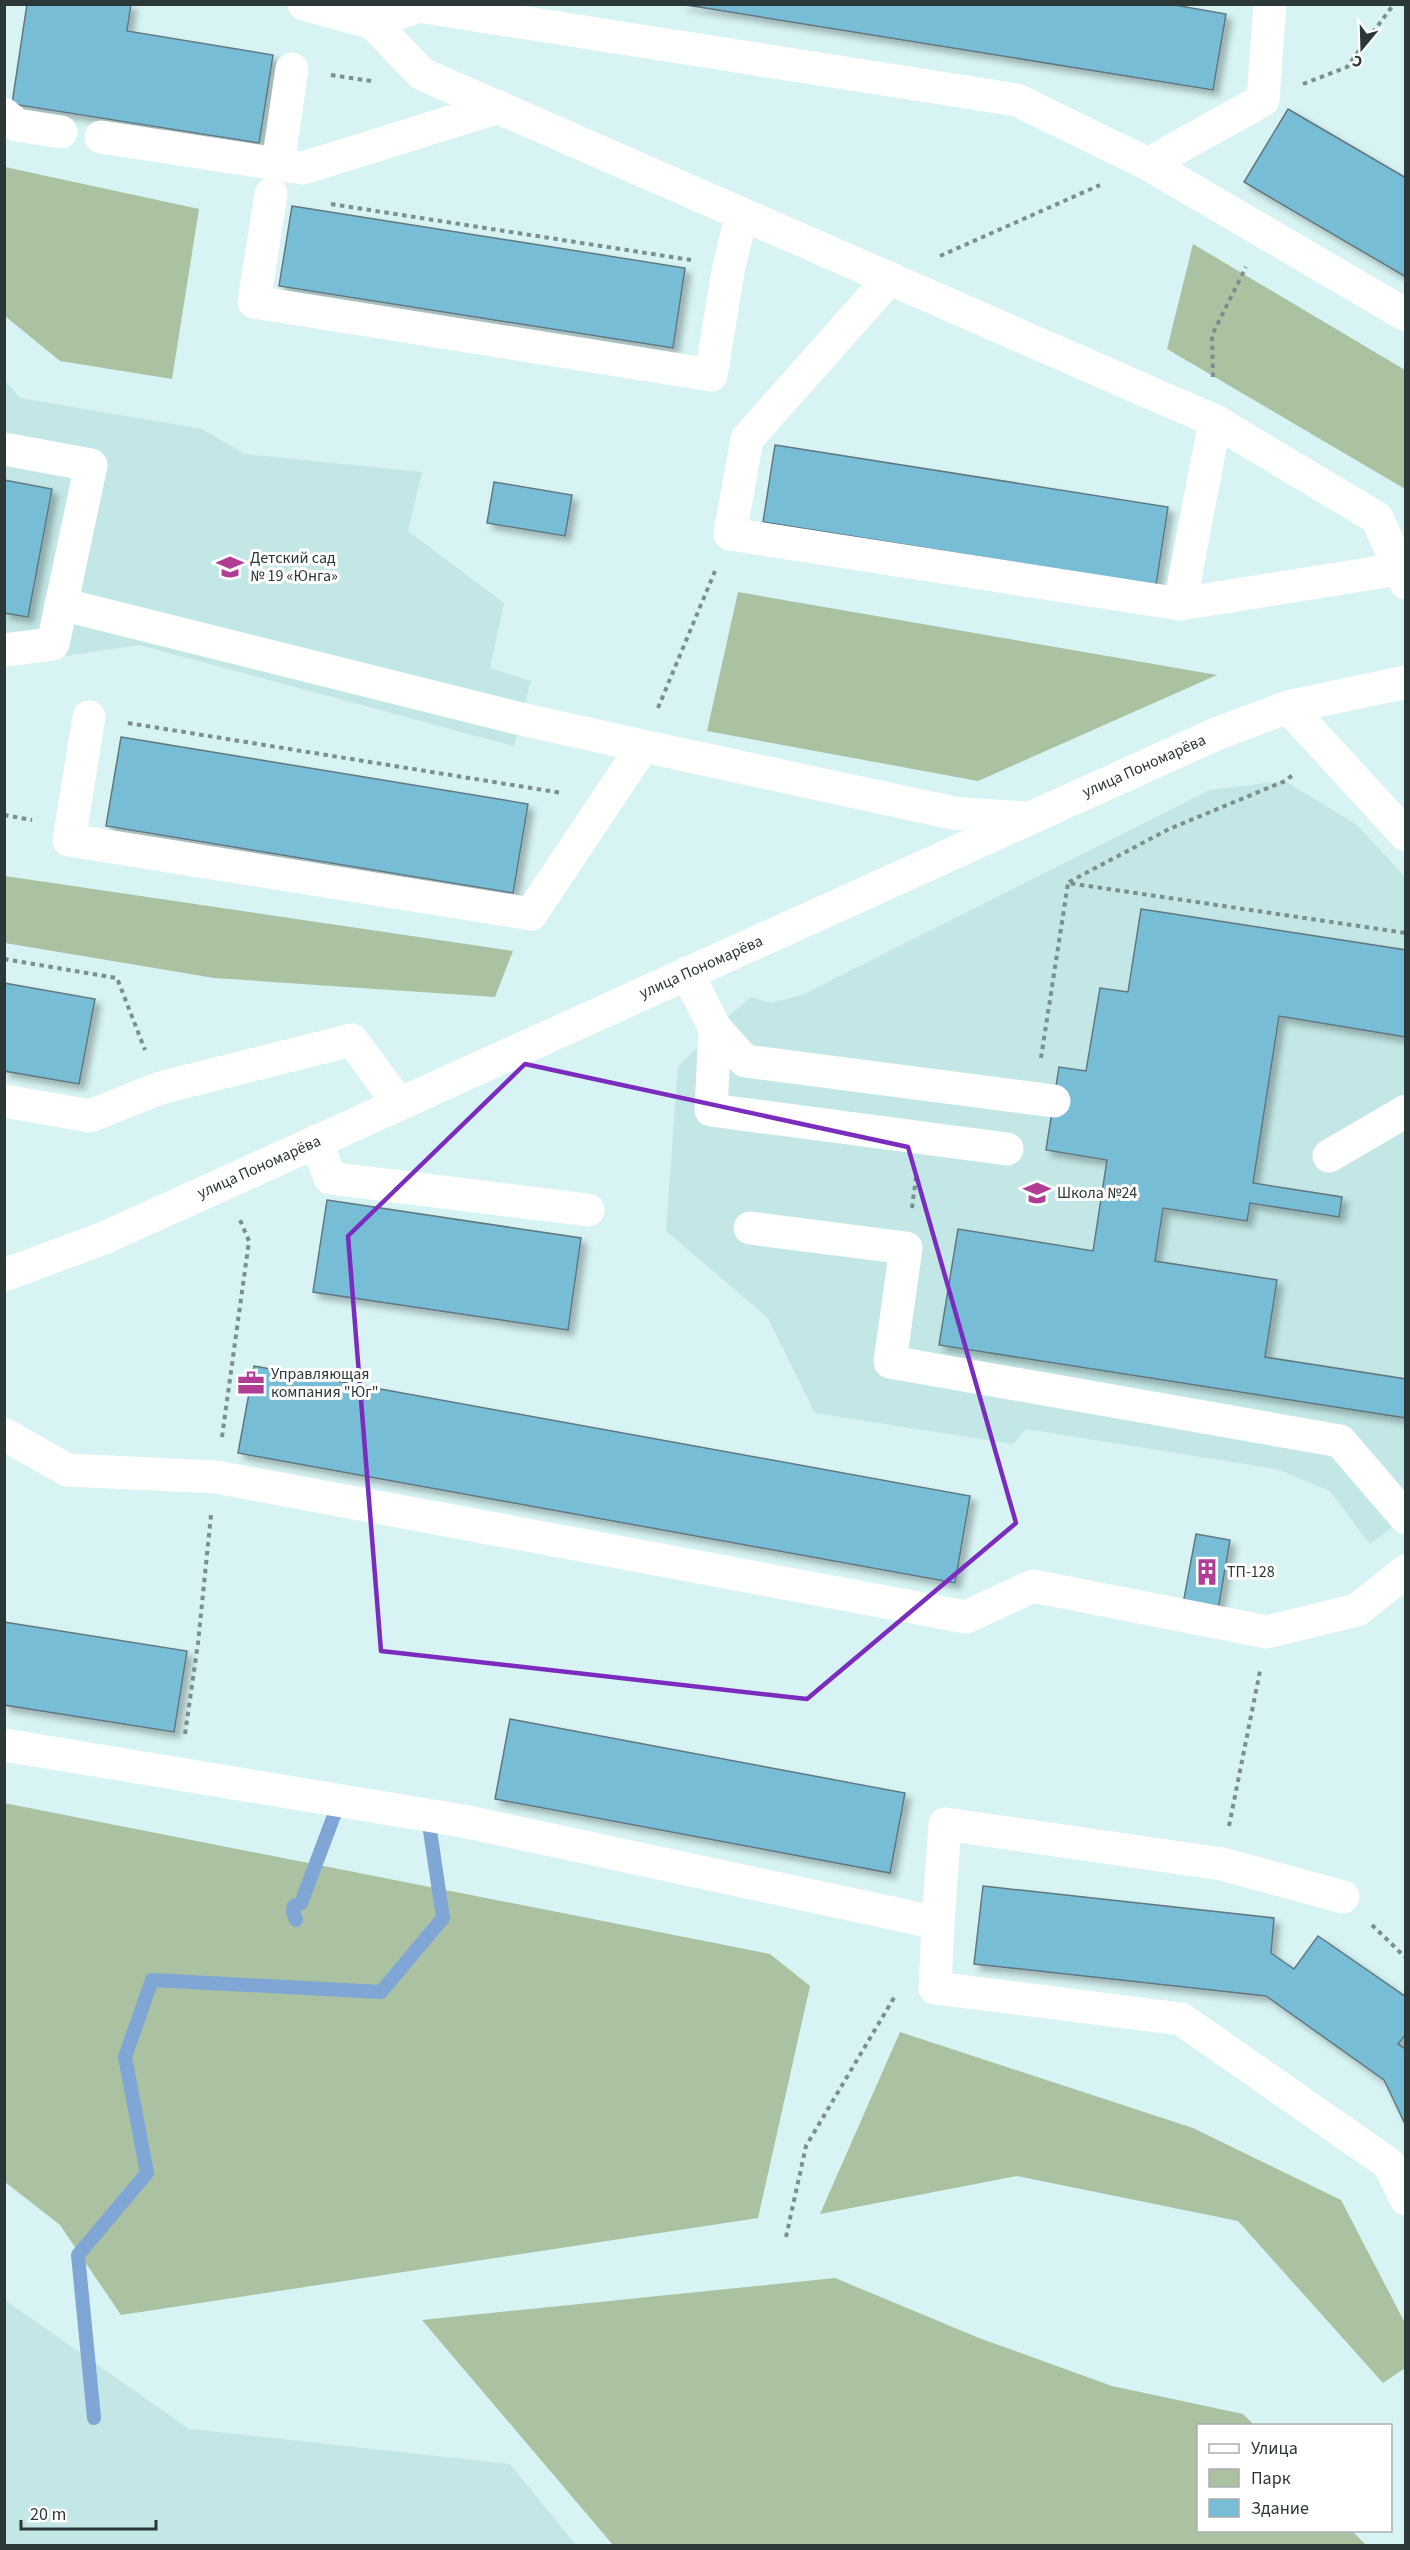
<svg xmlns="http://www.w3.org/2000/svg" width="1410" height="2550" font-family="'Source Sans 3',sans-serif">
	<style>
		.built { fill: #c2e7e6 }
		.green { fill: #abc2a2 }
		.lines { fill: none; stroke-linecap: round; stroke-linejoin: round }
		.stream { stroke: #7fa6d4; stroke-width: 14 }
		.building { fill: #77bdd6; stroke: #627880; stroke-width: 1.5; filter: url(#shadow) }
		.path { stroke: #7c8f8f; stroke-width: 4; stroke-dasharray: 4.5 4.5; stroke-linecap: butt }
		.minor { stroke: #fff; stroke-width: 33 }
		.marked { fill: none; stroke: #7b2cbf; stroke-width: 4.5; stroke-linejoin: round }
		.labels { text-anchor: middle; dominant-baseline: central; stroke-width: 6; stroke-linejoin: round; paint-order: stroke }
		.poi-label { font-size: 16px; fill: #2c3737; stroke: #fff; text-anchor: start }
		.street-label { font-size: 16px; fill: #2c3737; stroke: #fff }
	</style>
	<defs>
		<filter id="shadow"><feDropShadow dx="5.5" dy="5.5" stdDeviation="3" flood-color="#0004"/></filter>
	</defs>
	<rect width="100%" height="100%" fill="#d7f3f3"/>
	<g class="built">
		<polygon points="4,379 20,398 202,429 244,454 422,472 408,531 504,603 490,668 531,681 514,746 139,645 5,665"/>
		<polygon points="1285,781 1357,825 1405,877 1405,1517 1370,1544 1330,1491 1277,1469 1026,1429 1013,1444 815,1413 768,1318 666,1231 678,1067 715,1028 751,997 770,1003 802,995 1210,790"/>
		<polygon points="5,2300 189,2429 510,2464 576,2545 5,2545"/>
	</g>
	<g class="green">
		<polygon points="5,167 199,209 172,379 60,361 5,316"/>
		<polygon points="1193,244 1405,370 1405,489 1167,349"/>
		<polygon points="738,592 1217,675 978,781 707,731"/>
		<polygon points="5,876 513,951 495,997 214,978 5,943"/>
		<polygon points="4,1803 770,1954 810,1986 758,2218 121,2315 60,2225 5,2182"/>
		<polygon points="900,2032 1193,2128 1341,2200 1405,2323 1405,2368 1383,2383 1238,2221 1017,2176 820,2214"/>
		<polygon points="835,2278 979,2338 1112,2386 1243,2414 1254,2425 1198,2426 1198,2530 1352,2531 1366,2545 613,2545 422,2320"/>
	</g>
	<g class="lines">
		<g class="stream">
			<polyline points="296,1920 293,1912 294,1906 301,1903 335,1813"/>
			<polyline points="94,2418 78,2255 147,2173 125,2057 152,1980 381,1992 443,1918 429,1824"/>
		</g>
	</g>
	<g class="building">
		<polygon points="27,4 131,4 127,31 273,55 259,143 12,104"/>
		<polygon points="680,4 1169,4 1226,14 1213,90"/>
		<polygon points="1288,109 1406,178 1406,277 1244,182"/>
		<polygon points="292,206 685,268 673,348 279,286"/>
		<polygon points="775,445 1168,507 1156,585 763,522"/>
		<polygon points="4,480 52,489 28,617 4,613"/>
		<polygon points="494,482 572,495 565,536 487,523"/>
		<polygon points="121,737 528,804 513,893 106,826"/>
		<polygon points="1141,909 1406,950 1406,1037 1279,1016 1253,1183 1342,1197 1339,1217 1250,1203 1247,1221 1163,1208 1155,1261 1277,1280 1265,1357 1406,1379 1406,1418 939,1345 958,1229 1093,1251 1107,1160 1046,1150 1059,1067 1086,1071 1100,988 1128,992"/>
		<polygon points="4,983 95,999 79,1084 4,1071"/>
		<polygon points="327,1200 581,1238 568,1330 313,1292"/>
		<polygon points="254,1366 970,1496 955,1583 238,1453"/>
		<polygon points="1196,1534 1230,1540 1218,1610 1183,1604"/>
		<polygon points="4,1622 187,1651 174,1732 4,1705"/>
		<polygon points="510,1719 905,1793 890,1873 495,1799"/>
		<polygon points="983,1886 1274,1918 1271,1953 1294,1969 1318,1936 1406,1997 1406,2034 1398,2044 1406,2049 1406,2126 1384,2080 1266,1996 974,1964"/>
	</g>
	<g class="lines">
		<g class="path">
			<polyline points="331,75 371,81"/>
			<polyline points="1303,84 1347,67 1394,4"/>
			<polyline points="331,204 691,260"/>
			<polyline points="940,256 1100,185"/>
			<polyline points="1213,377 1212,335 1246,267"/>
			<polyline points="658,708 715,571"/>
			<polyline points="128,723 562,793"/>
			<polyline points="4,815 32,820"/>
			<polyline points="1069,882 1169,829 1285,781 1294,774"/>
			<polyline points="4,959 117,978 145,1050"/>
			<polyline points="1041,1058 1068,883 1406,933"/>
			<polyline points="912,1208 916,1177"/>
			<polyline points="222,1437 249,1241 240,1220"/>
			<polyline points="185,1734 198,1643 211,1515"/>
			<polyline points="1229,1826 1260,1671"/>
			<polyline points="1372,1925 1406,1958"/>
			<polyline points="786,2237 806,2146 895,1996"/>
		</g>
		<g class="minor">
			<polyline points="304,4 373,23"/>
			<polyline points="4,114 17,125 61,132"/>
			<polyline points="101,137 303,168 499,107"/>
			<polyline points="278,164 292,69"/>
			<polyline points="1148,164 1263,100 1270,4"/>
			<polyline points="271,194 254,302 711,375 729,266 742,214"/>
			<polyline points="890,278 747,439 730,534 1180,604 1215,421"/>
			<polyline points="1406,315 1148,164 1017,100 418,6 373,23 422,74 1215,421 1377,518 1406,583"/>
			<polyline points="4,449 91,465 53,644 4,650"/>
			<polyline points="61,604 521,719 643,746 953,813 1024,818"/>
			<polyline points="1180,604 1399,569"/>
			<polyline points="1288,707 1406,835"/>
			<polyline points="89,717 69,840 531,914 643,746"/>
			<polyline points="687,973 715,1028 745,1061 1054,1101"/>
			<polyline points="715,1028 711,1110 1007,1149"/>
			<polyline points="4,1101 90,1116 160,1088 352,1040 399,1104"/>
			<polyline points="316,1141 330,1178 588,1210"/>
			<polyline points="1329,1156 1406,1111"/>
			<polyline points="750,1228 906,1248 890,1362 1340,1441 1406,1518"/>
			<polyline points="4,1275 104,1238 1216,734 1288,707 1406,682"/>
			<polyline points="4,1434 67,1470 216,1477 966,1617 1033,1586 1267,1632 1357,1610 1406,1571"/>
			<polyline points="4,1745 463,1821 938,1923 935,1988 1181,2019 1389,2164 1406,2199"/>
			<polyline points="938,1923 945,1824 1222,1864 1343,1897"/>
		</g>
	</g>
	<path class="marked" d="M525,1064L908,1147L1016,1523L807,1699L381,1651L348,1236Z"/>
	<defs>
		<symbol id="school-bare" viewBox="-9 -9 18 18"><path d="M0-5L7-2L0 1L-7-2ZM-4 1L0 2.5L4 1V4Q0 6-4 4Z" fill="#b13c93" stroke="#fff" stroke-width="2.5" paint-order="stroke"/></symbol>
		<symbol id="office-bare" viewBox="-9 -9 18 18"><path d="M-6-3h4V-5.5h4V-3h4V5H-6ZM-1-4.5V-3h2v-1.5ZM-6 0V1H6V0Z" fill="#b13c93" stroke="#fff" stroke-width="2.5" paint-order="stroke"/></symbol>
		<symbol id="building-bare" viewBox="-9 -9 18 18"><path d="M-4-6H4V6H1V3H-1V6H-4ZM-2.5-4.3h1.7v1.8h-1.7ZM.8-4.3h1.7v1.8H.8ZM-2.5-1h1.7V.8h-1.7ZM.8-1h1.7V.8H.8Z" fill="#b13c93" stroke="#fff" stroke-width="2.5" paint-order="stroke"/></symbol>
	</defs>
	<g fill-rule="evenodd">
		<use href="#school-bare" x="211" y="548" width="38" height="38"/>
		<use href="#school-bare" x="1018" y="1174" width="38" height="38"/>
		<use href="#office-bare" x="232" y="1364" width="38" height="38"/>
		<use href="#building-bare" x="1188" y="1553" width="38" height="38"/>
	</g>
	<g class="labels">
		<g class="poi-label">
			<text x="250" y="558">Детский сад<tspan x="250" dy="18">№ 19 «Юнга»</tspan></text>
			<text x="1057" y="1193">Школа №24</text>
			<text x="271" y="1374">Управляющая<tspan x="271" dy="18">компания "Юг"</tspan></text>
			<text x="1227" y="1572">ТП-128</text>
		</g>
		<g class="street-label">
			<text transform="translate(1144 766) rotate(-24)">улица Пономарёва</text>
			<text transform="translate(701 967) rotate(-24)">улица Пономарёва</text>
			<text transform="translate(259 1167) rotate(-24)">улица Пономарёва</text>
		</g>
	</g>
	<rect width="1410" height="2550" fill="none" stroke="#2c3737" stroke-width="12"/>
	<rect x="1197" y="2424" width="195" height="108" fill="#ffffff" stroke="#abafaf" stroke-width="1.5"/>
	<rect x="1209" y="2444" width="30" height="9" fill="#ffffff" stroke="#abafaf" stroke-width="1.5"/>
	<text x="1251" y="2454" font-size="18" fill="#2c3737">Улица</text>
	<rect x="1209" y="2469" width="30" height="18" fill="#abc2a2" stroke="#abafaf" stroke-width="1.5"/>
	<text x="1251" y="2484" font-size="18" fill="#2c3737">Парк</text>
	<rect x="1209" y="2499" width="30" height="18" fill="#77bdd6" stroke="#abafaf" stroke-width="1.5"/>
	<text x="1251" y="2514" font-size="18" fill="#2c3737">Здание</text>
	<g transform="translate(1362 48) rotate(199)" stroke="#ffffff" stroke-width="4.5" paint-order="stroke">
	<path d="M0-4.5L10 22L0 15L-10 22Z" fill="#2c3737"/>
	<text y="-9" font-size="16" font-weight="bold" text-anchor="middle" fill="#2c3737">С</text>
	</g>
	<path d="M21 2520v9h135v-9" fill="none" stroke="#2c3737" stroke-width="3"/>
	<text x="30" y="2520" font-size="18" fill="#2c3737" stroke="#ffffff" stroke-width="4.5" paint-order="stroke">20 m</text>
</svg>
